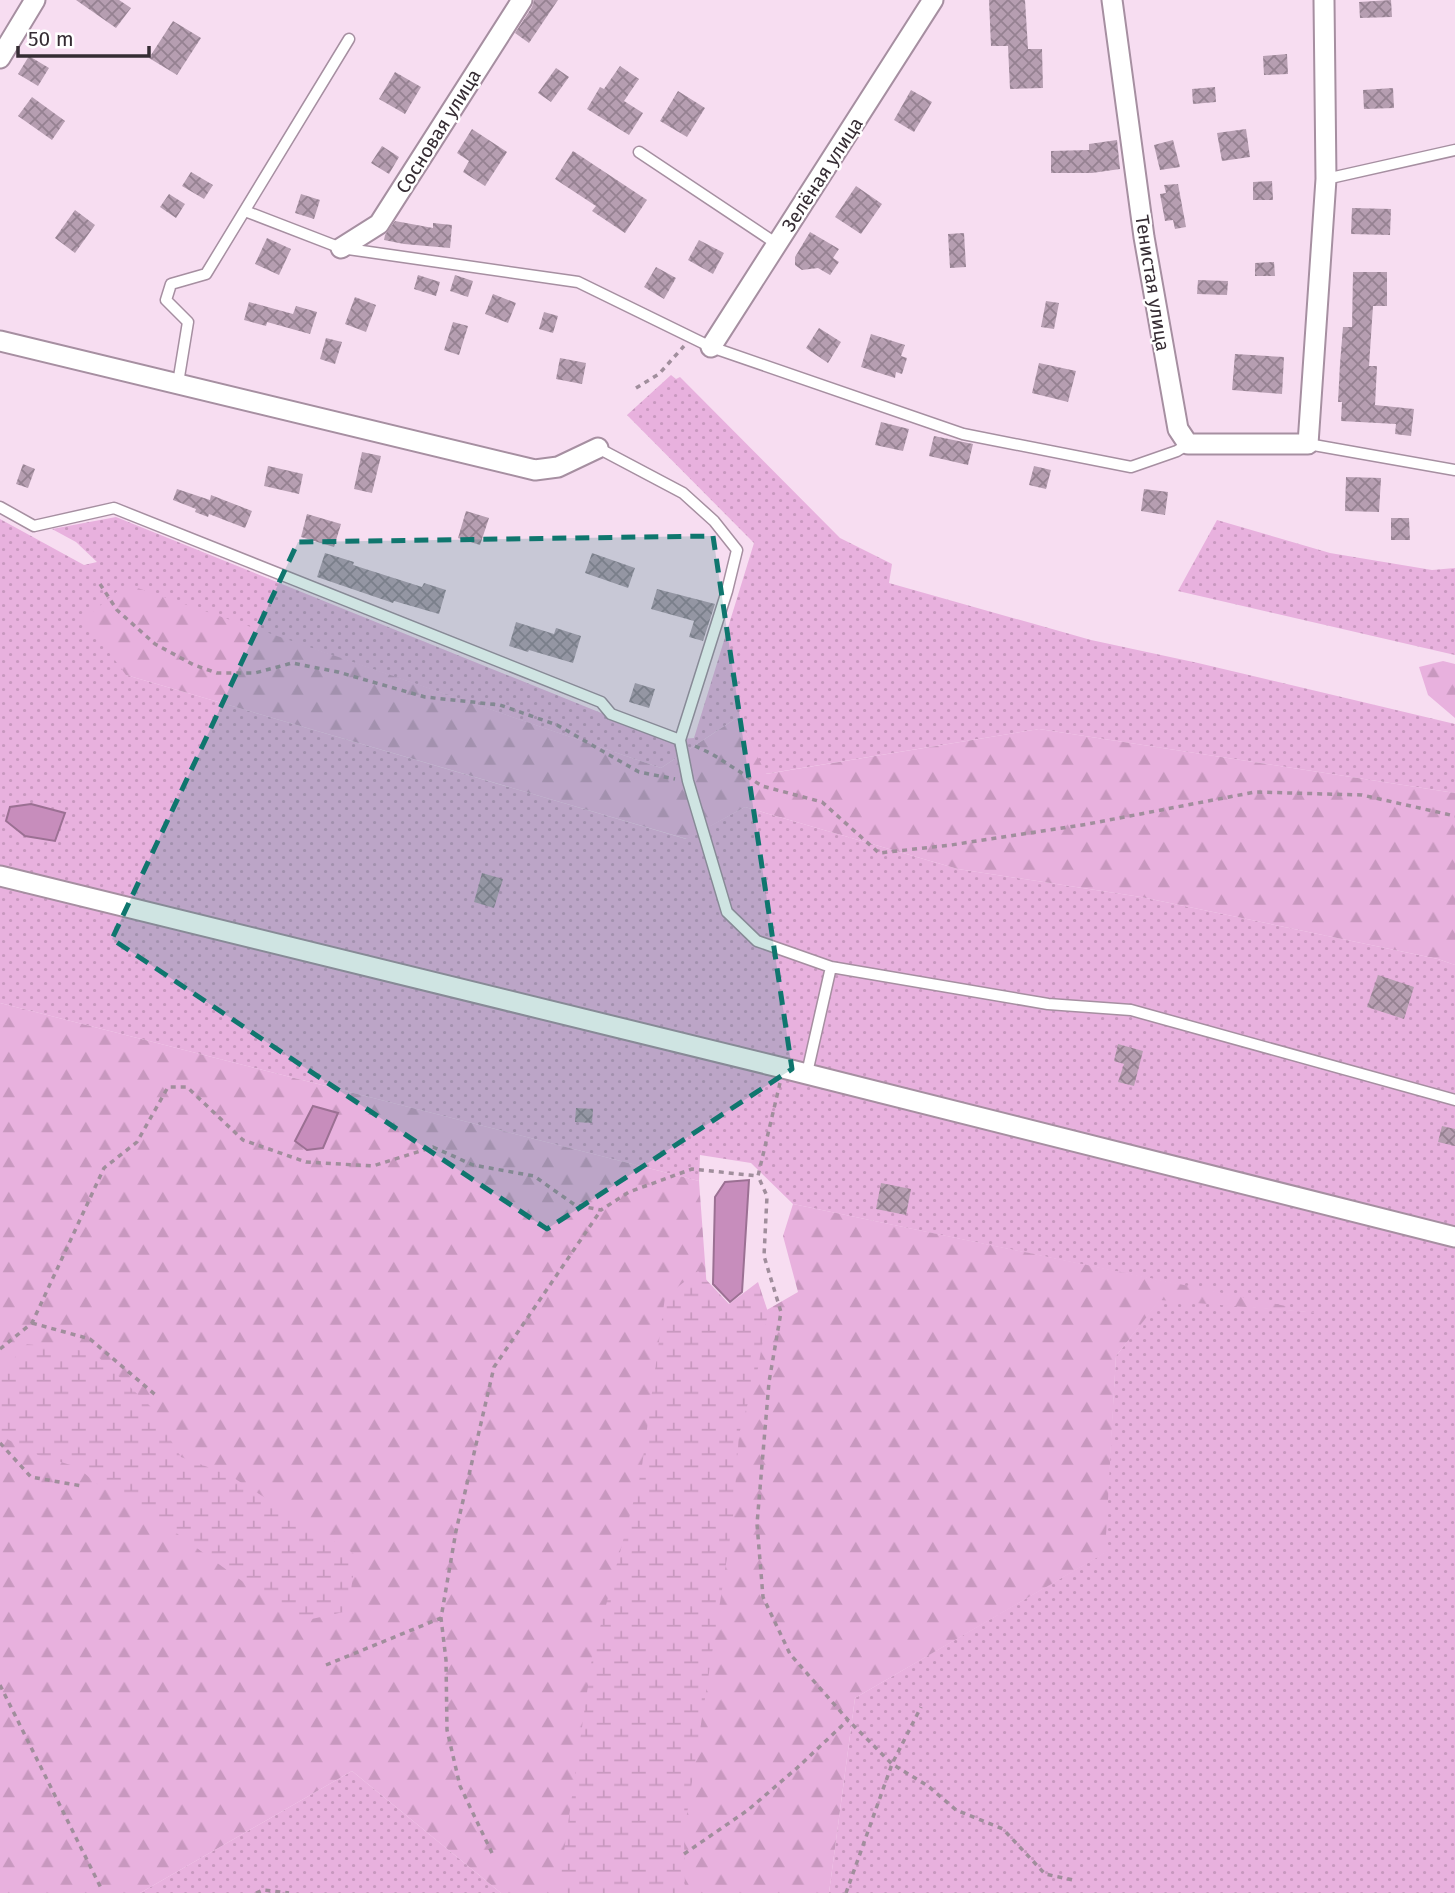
<svg xmlns="http://www.w3.org/2000/svg" width="1455" height="1893" viewBox="0 0 1455 1893" font-family="'Fira Sans',sans-serif">
<style>
.grass{fill:url(#grass-dots)}
.forest{fill:url(#forest-firs)}
.wetland{fill:url(#wetland-marsh)}
.water{fill:#c78dbc;stroke:#9b7093;stroke-width:2}
.building{fill:url(#building-cross-hatch)}
.lines{fill:none;stroke-linecap:round;stroke-linejoin:round}
.service-casing{stroke:#a68fa1;stroke-width:13}
.minor-casing{stroke:#a68fa1;stroke-width:23}
.path{stroke:#a08e9c;stroke-width:3.5;stroke-dasharray:5 5;stroke-linecap:butt}
.service{stroke:#fff;stroke-width:10}
.minor{stroke:#fff;stroke-width:19}
.marked{fill:#0f766e;fill-opacity:0.2;stroke:#0f766e;stroke-width:5;stroke-dasharray:14 9;stroke-linejoin:round}
.labels{text-anchor:middle;stroke-width:5;stroke-linejoin:round;paint-order:stroke}
.street-label{font-size:19px;fill:#352c33;stroke:#fff}
</style>
<defs>
<pattern id="grass-dots" width="8" height="8" patternUnits="userSpaceOnUse" patternTransform="scale(1.75)"><rect width="8" height="8" fill="#e8b1de"/><path d="M2 2h.1M6 6h.1" fill="none" stroke="#c898bf" stroke-width="1.8" stroke-linecap="round"/></pattern>
<pattern id="forest-firs" width="22" height="20" patternUnits="userSpaceOnUse" patternTransform="scale(1.75)"><rect width="22" height="20" fill="#e8b1de"/><path d="M5 1l3.5 6h-7zM16 11l3.5 6h-7z" fill="#c898bf"/></pattern>
<pattern id="wetland-marsh" width="20" height="14" patternUnits="userSpaceOnUse" patternTransform="scale(1.75)"><rect width="20" height="14" fill="#e8b1de"/><path d="M1 5h8M5 5V1M11 12h8M15 12V8" fill="none" stroke="#c898bf"/></pattern>
<pattern id="building-cross-hatch" width="8" height="8" patternUnits="userSpaceOnUse" patternTransform="scale(1.75)"><rect width="8" height="8" fill="#b69eb1"/><path d="M0 0l8 8M0 8l8-8" fill="none" stroke="#958191"/></pattern>
</defs>
<rect width="100%" height="100%" fill="#f7ddf1"/>
<!-- grass -->
<path class="grass" d="M671,375L676,379L680,377L840,538L892,564L889,583L1091,640L1198,663L1455,724V793L1039,729L765,774L738,717L661,768L126,585V675L686,839L745,807L958,869L1141,897L1438,959L1455,965V1893H829L855,1698L1104,1553L1116,1356L1160,1299L1310,1312L793,1204L751,1163L700,1155L699,1181L0,1003V519L84,565L97,562L76,542L52,529L116,517L668,740L694,738L754,543L627,415Z
M1217,520L1330,553L1432,570L1455,568V655L1178,591Z
M352,1771L501,1893H140Z"/>
<!-- forest -->
<path class="forest" d="M126,584L661,768L738,717L766,774L1039,729L1455,793V965L1438,959L1141,897L958,869L745,807L687,839L126,675L84,619Z
M1443,661L1455,664V718L1428,695L1419,667Z
M0,1003L699,1181L708,1303L753,1318L798,1292L783,1236L793,1204L1319,1313L1160,1300L1116,1356L1105,1553L855,1698L829,1893H501L352,1771L140,1893H0Z"/>
<!-- wetland -->
<path class="wetland" d="M698,1271L729,1304L758,1282L768,1312L758,1368L739,1434L733,1519L684,1833L685,1893H558L592,1658L641,1473L665,1297Z
M27,1344L93,1352L150,1406L181,1457L229,1475L356,1555L348,1611L298,1622L142,1508L102,1488L77,1467L38,1455L1,1436L0,1374Z"/>
<!-- water -->
<path class="water" d="M31,804L65,813L55,841L25,836L6,821L10,807Z
M313,1106L338,1113L323,1148L307,1150L295,1141Z
M749,1180L742,1292L730,1302L713,1284L715,1197L725,1182Z"/>
<!-- building -->
<path class="building" d="M76,0H119L131,8L116,28Z
M534,0H558L529,43L515,33L532,7Z
M989,0H1025L1028,49H1042L1043,88L1010,89L1008,46H991Z
M1391,0L1392,17L1360,18L1359,2Z
M173,21L201,38L177,75L149,58Z
M1287,54L1288,74L1264,75L1263,56Z
M29,56L49,68L38,86L18,74Z
M620,66L639,79L624,101L643,113L629,135L587,109L600,87L604,89Z
M556,68L569,77L551,102L538,93Z
M395,72L421,87L405,114L379,99Z
M1215,87L1216,102L1193,104L1192,89Z
M1393,88L1394,108L1364,109L1363,90Z
M911,90L932,102L914,132L894,120Z
M678,91L705,108L687,137L660,121Z
M32,97L65,121L52,140L18,116Z
M472,129L507,152L485,186L463,172L469,161L457,153Z
M1246,129L1250,157L1222,161L1217,133Z
M1117,140L1120,169L1092,173H1051V151L1089,150V144Z
M1173,140L1180,167L1160,170L1154,145Z
M382,146L399,157L389,174L371,163Z
M573,151L647,200L625,233L592,211L596,206L555,179Z
M191,172L213,185L204,199L182,186Z
M1272,181L1273,200H1253V182Z
M1178,184L1186,227L1175,229L1173,220L1165,221L1160,194L1166,193L1164,185Z
M856,186L882,204L861,234L835,217Z
M169,194L185,204L176,218L160,207Z
M301,194L320,200L314,219L295,213Z
M1352,208L1391,209L1390,235L1351,234Z
M75,210L95,225L75,253L55,238Z
M395,221L433,228V223L452,225L450,248L404,244L384,240L385,235Z
M810,232L839,249L833,258L839,262L830,275L818,268L802,270L795,265V257Z
M964,233L966,267L950,268L948,234Z
M267,238L291,249L279,275L255,264Z
M699,240L724,253L713,274L688,260Z
M1274,262L1275,276H1255V263Z
M656,267L676,278L664,299L644,287Z
M1353,272H1387V306H1373L1369,366H1377L1375,405L1414,409L1411,436L1395,434L1396,424L1341,421L1342,402H1338L1340,364L1343,327H1352Z
M418,275L440,282L436,296L414,289Z
M455,275L473,281L468,297L450,291Z
M1198,280L1228,281L1227,295L1197,294Z
M493,294L516,303L508,323L485,314Z
M355,297L376,305L366,332L345,324Z
M1046,301L1059,303L1054,329L1041,327Z
M249,302L293,314L296,306L317,312L310,334L267,322L266,326L244,320Z
M544,312L558,316L553,333L539,329Z
M453,322L468,326L459,355L444,350Z
M819,328L841,342L828,363L806,348Z
M871,334L905,345L901,356L907,358L902,374L896,372L895,378L861,367Z
M326,338L342,342L335,364L320,359Z
M1235,354L1284,357L1282,394L1232,390Z
M560,358L586,363L582,384L556,379Z
M1039,363L1076,371L1068,402L1032,393Z
M881,422L909,429L903,451L875,445Z
M934,436L973,444L968,465L929,456Z
M362,452L381,456L372,493L354,489Z
M23,464L35,469L28,488L16,484Z
M268,466L303,474L299,494L264,486Z
M1034,466L1051,470L1046,489L1029,485Z
M1346,477L1381,478L1379,512L1345,511Z
M177,489L210,500L211,495L252,511L245,528L209,514L208,517L195,512L196,509L173,500Z
M1144,489L1168,492L1165,515L1141,511Z
M466,511L489,518L480,545L458,538Z
M307,514L341,524L334,547L301,537Z
M1391,518H1409L1410,540H1391Z
M325,553L354,562L353,565L422,587L424,583L446,590L439,614L394,601L393,603L317,577Z
M592,553L635,568L628,588L585,573Z
M657,589L715,604L703,641L689,637L694,621L651,609Z
M516,622L554,634L556,628L581,636L573,663L529,650L528,652L509,646Z
M635,683L655,689L649,708L629,702Z
M482,873L503,879L494,908L474,902Z
M1378,975L1414,987L1404,1019L1367,1007Z
M1118,1044L1143,1051L1134,1086L1118,1082L1124,1064L1114,1061Z
M576,1108L593,1109L592,1123L575,1122Z
M1442,1126L1455,1129V1146L1438,1142Z
M881,1183L911,1189L906,1215L876,1209Z"/>
<g class="lines">
<defs>
<path id="service" d="M639,152L777,244
M1326,179L1455,150
M245,211L341,248L578,282L711,347L963,434L1131,467L1177,451L1188,444
M178,383L188,322L166,300L171,284L206,274L349,39
M1308,444L1455,470
M598,448L683,493L714,521L737,550L727,591L680,740L688,781L727,912L757,941L831,967L807,1073
M0,507L34,526L114,508L601,702L611,714L680,740
M831,967L1048,1004L1131,1010L1455,1100"/>
<path id="minor" d="M1112,0L1144,237L1178,429L1188,444H1308L1326,179L1324,0
M0,58L35,0
M341,248L379,224L522,0
M0,341L535,470L558,467L598,448
M711,347L933,0
M0,876L783,1068L1455,1237"/>
</defs>
<!-- service casing -->
<use href="#service" class="service-casing"/>
<!-- minor casing -->
<use href="#minor" class="minor-casing"/>
<!-- path -->
<path class="path" d="M636,388L659,374L684,346
M100,584L117,610L155,644L194,665L217,673H255L292,663L338,672L425,697L500,705L557,725L639,772L675,779
M695,746L712,754L762,786L822,802L879,853L951,845L1088,824L1255,792L1362,795L1455,816
M780,1083L758,1176L767,1196L764,1256L781,1312L769,1382L757,1524L763,1597L790,1654L848,1720L892,1764L928,1786L956,1810L1003,1829L1045,1874L1073,1880
M32,1323L90,1339L158,1397
M0,1349L32,1323L104,1168L137,1142L168,1087H187L243,1140L306,1162L373,1166L433,1147L473,1165L534,1176L575,1205L601,1210L629,1192L692,1169L758,1176
M0,1443L31,1477L82,1486
M326,1665L441,1618
M0,1685L101,1888
M492,1853L460,1786L447,1730L446,1660L441,1618L456,1531L494,1367L601,1210
M684,1854L748,1810L797,1768L848,1720
M256,1893L263,1890L289,1893
M846,1893L892,1764L921,1707"/>
<!-- service -->
<use href="#service" class="service"/>
<!-- minor -->
<use href="#minor" class="minor"/>
</g>
<!-- marked area -->
<path class="marked" d="M713,536L792,1069L547,1229L112,939L298,542Z"/>
<g class="labels">
<!-- street labels -->
<g class="street-label">
<text transform="translate(438 131) rotate(-58)" y="7">Сосновая улица</text>
<text transform="translate(822 174) rotate(-57)" y="7">Зелёная улица</text>
<text transform="translate(1153 283) rotate(81)" y="7">Тенистая улица</text>
</g>
</g>
<!-- scale -->
<path d="M18 46v10h131v-10" fill="none" stroke="#352c33" stroke-width="3.5"/>
<text x="28" y="46" font-size="21" fill="#352c33" stroke="#ffffff" stroke-width="5" paint-order="stroke">50 m</text>
</svg>
